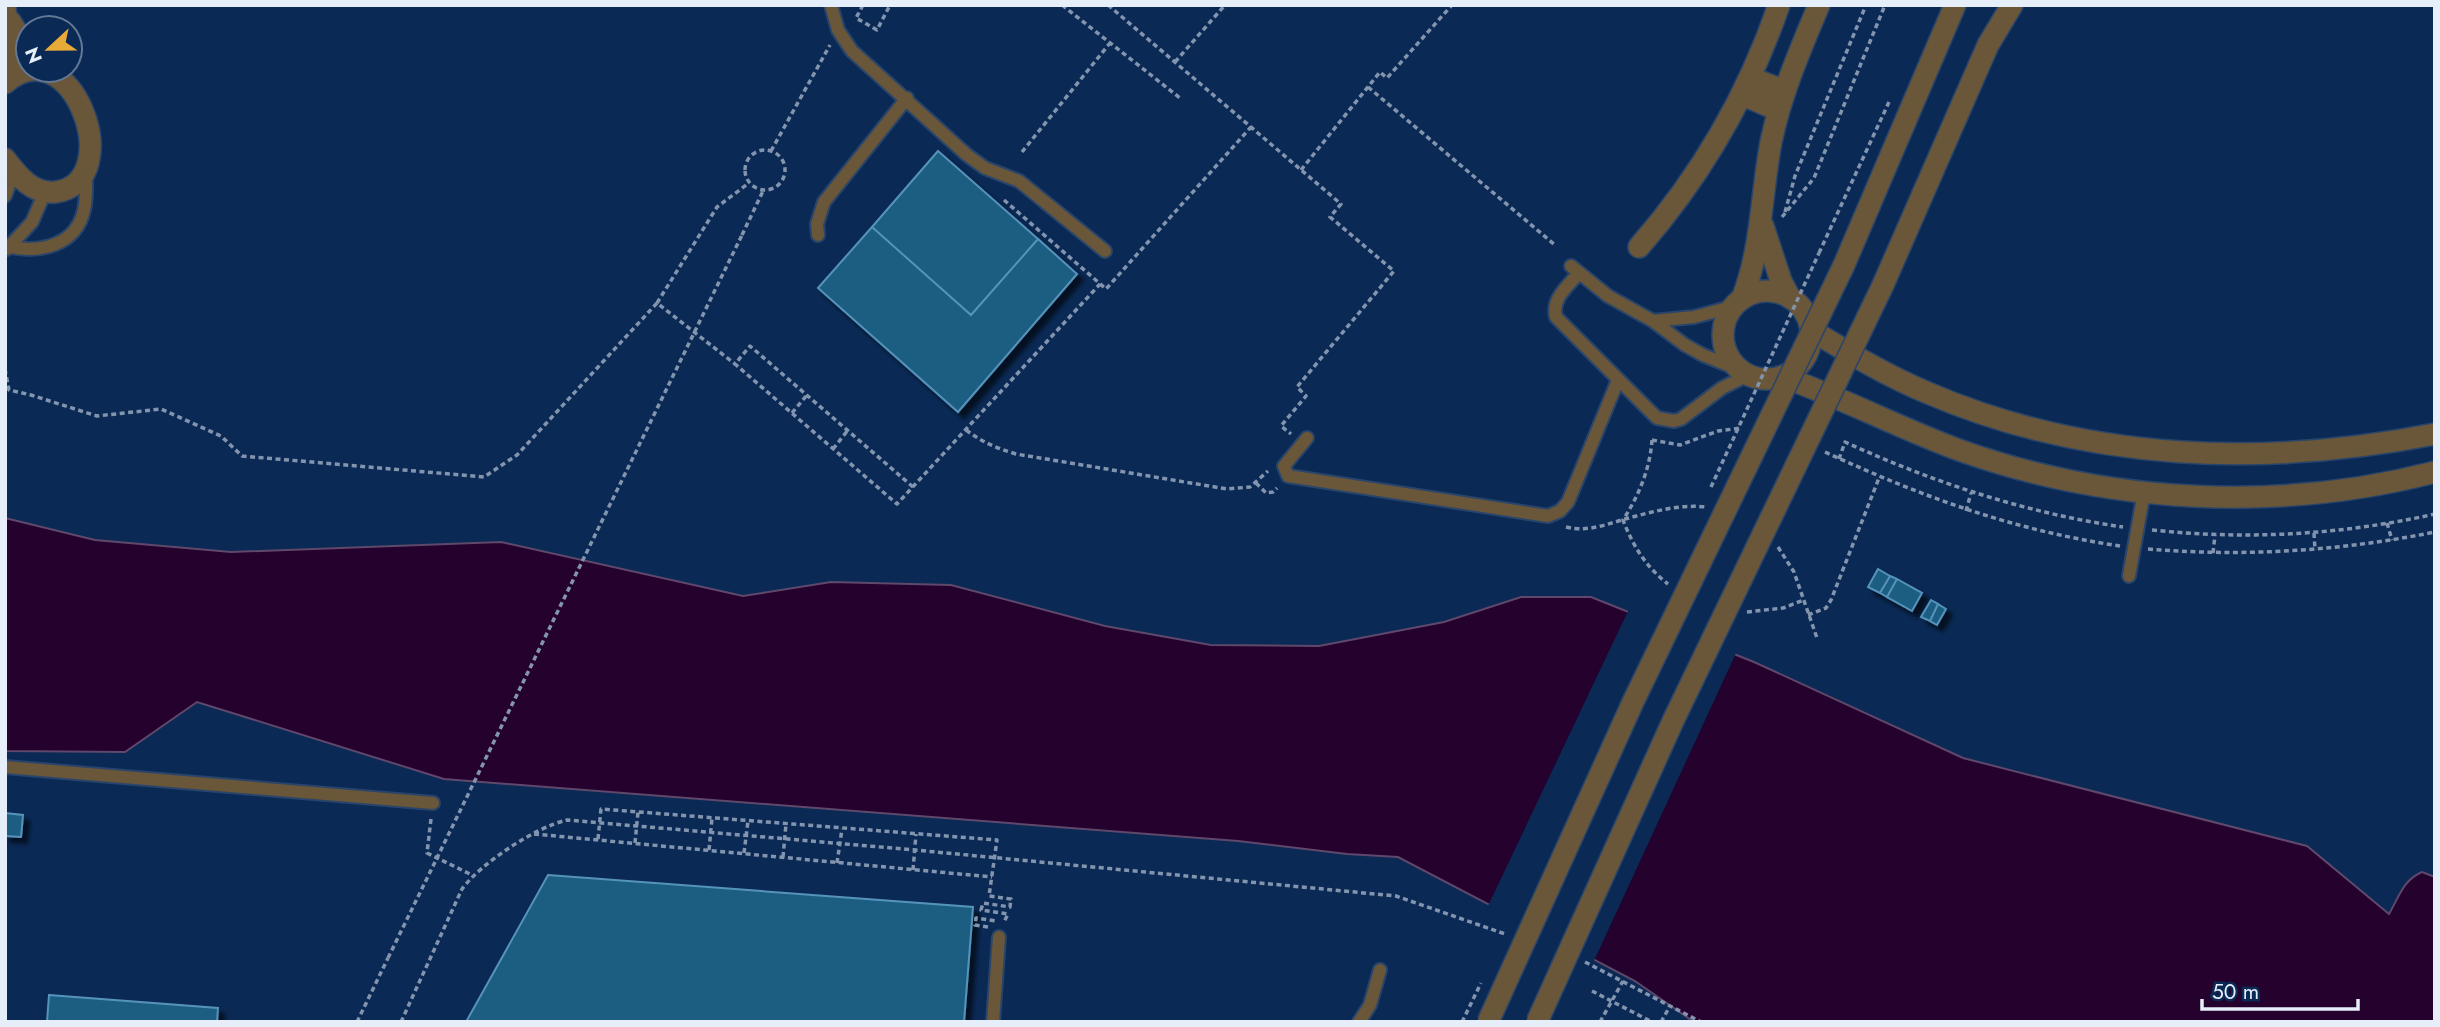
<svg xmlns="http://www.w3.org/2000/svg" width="2440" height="1027" viewBox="0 0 2440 1027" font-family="Jost,sans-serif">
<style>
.water{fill:#25012e;stroke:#5f486b;stroke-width:2}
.pier{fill:#0a2954}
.building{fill:#1d5d82;stroke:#5693bb;stroke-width:2;filter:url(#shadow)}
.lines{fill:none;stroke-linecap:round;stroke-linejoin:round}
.service-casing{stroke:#29456b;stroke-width:16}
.minor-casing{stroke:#29456b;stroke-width:24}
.tertiary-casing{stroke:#29456b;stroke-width:24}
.path{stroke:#8395ae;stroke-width:3.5;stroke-dasharray:5 3.5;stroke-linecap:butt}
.service{stroke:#6a5638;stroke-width:12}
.minor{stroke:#6a5638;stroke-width:21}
.tertiary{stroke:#6a5638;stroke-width:21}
.tertiary-bridge-casing{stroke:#29456b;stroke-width:24;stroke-linecap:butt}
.path-bridge{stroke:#8395ae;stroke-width:3.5;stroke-dasharray:5 3.5;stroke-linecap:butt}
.tertiary-bridge{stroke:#6a5638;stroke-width:21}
</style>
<defs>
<filter id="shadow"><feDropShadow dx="6" dy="6" stdDeviation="2" flood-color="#0009"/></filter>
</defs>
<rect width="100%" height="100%" fill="#0a2954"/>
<!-- water -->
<path class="water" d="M5,518L95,540L231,552L501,542L743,596L831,582L951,585L1105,626L1211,645L1319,646L1444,622L1521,597H1591L1754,662L1963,758L2307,846L2389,914C2399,897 2403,880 2422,872L2435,877V1022H1694L1635,981L1398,857L1347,854L1238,841L444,779L197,702L125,752L5,751Z"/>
<!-- pier -->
<path class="pier" d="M1629,609L1737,651L1593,963L1487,908Z"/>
<!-- building -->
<path class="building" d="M938,151L1038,239L971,315L872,227Z
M872,227L971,315L1038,239L1077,274L958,412L818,288Z
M1878,569L1890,576L1880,593L1868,587Z
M1890,576L1897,579L1887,597L1880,593Z
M1897,579L1922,593L1912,611L1887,597Z
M1931,600L1938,604L1930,621L1921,617Z
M1938,604L1946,609L1937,625L1930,621Z
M5,813L23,815L21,837L5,836Z
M548,875L973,907L964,1022H466Z
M49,995L218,1008L217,1022H47Z"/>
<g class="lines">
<defs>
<path id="service" d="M831,5L838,30L852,51L967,155L985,168L1019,181L1105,251
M5,196L11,180L12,169
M818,235L817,224L824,202L907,98
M10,247C42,253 76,245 84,210C87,198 86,184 86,171
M7,249L32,222L45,192
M1571,266L1608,296L1653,321L1685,345L1703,355L1740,370
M1579,273C1568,286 1551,299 1556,317L1657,418L1674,421L1681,419L1722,388L1748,375
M1653,321L1694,317L1735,306
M1307,438L1284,466L1288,476L1548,516L1560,511L1568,502L1618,380
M2129,576L2144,492
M5,767L433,803
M993,1022L999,937
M1359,1022L1370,1005L1380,970"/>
<path id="minor" d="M5,8L10,47L7,81
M10,21L28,50
M1751,78L1785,91
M5,83C72,24 129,182 56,192C33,195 18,176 5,159
M1743,95L1778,110
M1639,247C1702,175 1748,95 1779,5"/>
<path id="tertiary" d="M1763,226L1781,281L1790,298
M1844,265L1955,5
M1883,285L1988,45L2012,5
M1723 335a44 44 0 1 1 88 0a44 44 0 1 1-88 0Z
M1742,299C1762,248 1761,195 1771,142C1781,94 1800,50 1819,5
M1811,330C1849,353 1887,376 1928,393C2089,462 2265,467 2435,434
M1783,377C1843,398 1899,428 1959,450C2110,504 2280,512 2435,472"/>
</defs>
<!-- service casing -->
<use href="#service" class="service-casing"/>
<!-- minor casing -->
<use href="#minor" class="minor-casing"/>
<!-- tertiary casing -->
<use href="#tertiary" class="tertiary-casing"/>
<!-- path -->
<path class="path" d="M863,5L856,18L877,30L890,5
M1062,5L1180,98
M1108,5L1341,204L1330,217L1394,271L1297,387L1306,396L1281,426L1291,434
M1175,62L1225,5
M1368,87L1555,245
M745 170a20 20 0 1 1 40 0a20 20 0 1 1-40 0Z
M771,151L830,45
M1022,152L1110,43
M1301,170L1380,72L1387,78L1452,5
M1004,200L1106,289L1251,127
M1785,212L1795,176L1866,5
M1782,217L1814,178L1885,5
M742,235L763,191
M1819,253L1889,102
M657,303L717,207L749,183
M5,369L9,390L31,395L97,416L161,409L221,436L242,456L484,477L517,455L657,303L735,364
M792,413L807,395
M966,430C982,442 996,448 1016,454L1227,489L1250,487L1268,471
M1652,440L1680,445L1718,431L1741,428
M1652,440C1650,469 1639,495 1623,520C1633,546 1646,567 1668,584
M833,449L848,430
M1825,452C1923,497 2012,530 2120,546
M1839,459L1845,442C1935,483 2026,513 2123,527
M1256,483L1266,493L1273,492L1277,488
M913,487L750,346L735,364L897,504L1100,284
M1966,511L1971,493
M2387,523L2392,540
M1566,527C1587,532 1605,525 1625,519C1652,512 1678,504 1706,507
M2152,530C2247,540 2341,535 2435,514
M2314,533L2315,550
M1778,547L1794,572L1817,638
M2148,549C2245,557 2340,551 2435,532
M2213,553L2215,535
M1747,612L1783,608L1804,600
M1808,615L1826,608L1831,600L1879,478
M431,819L427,853L472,875
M534,834L992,877
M598,839L601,809L997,840L989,896L1011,899L1010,907L983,903L981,910L1008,914L1004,922
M635,843L638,812
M709,850L712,818
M744,853L748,821
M783,857L786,824
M837,863L842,829
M913,870L916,834
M988,927L975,925L976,918L997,921
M1585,962L1701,1022
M1592,991L1652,1022
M357,1022L388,958
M401,1022L462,889C481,863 536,827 567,820L915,850L1396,896L1505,934
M1600,1022L1623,981
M1661,1022L1670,1006"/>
<!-- service -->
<use href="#service" class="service"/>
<!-- minor -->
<use href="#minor" class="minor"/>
<!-- tertiary -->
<use href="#tertiary" class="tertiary"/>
<defs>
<path id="tertiary-bridge" d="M1488,1022L1633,702L1844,265
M1537,1022L1673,721L1883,285"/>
</defs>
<!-- tertiary-bridge casing -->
<use href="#tertiary-bridge" class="tertiary-bridge-casing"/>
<!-- path-bridge -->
<path class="path-bridge" d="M1711,487L1819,253
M388,958L742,235
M1462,1022L1481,983"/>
<!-- tertiary-bridge -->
<use href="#tertiary-bridge" class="tertiary-bridge"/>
</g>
<!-- border -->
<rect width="2440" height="1027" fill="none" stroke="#e6eef9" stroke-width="14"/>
<!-- north arrow -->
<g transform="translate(49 49) rotate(248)"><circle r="33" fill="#0a2954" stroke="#627896" stroke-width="2"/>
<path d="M0-5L12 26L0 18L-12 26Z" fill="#e9ab38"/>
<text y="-10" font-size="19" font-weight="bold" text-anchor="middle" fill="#e6eef9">N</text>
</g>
<!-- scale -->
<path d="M2202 999v10h156v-10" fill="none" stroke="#e6eef9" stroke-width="3.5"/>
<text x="2212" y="999" font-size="21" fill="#e6eef9" stroke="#0a2954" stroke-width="5" paint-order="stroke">50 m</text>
</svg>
